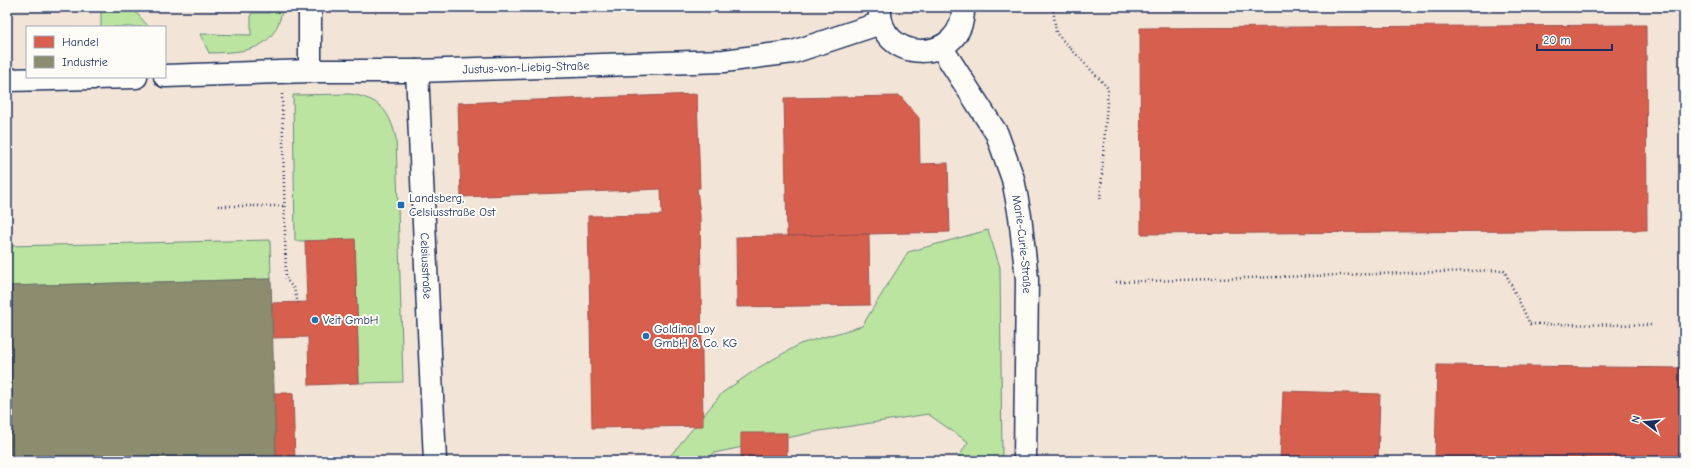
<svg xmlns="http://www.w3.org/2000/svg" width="1691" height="468" viewBox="0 0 1691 468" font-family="'Comic Neue',sans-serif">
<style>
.built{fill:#f2e4d6;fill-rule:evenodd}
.green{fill:#bbe4a0;stroke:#6b8a7f}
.shops{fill:#d6604d;stroke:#9e5152}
.industry{fill:#8c8c6e;stroke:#6a7069}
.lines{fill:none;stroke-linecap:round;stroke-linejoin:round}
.minor-casing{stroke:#1b2f5e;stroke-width:25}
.path{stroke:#1b2f5e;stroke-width:2.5;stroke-dasharray:1 3;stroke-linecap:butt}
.minor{stroke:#fdfcf7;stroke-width:22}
.poi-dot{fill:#1f6fb2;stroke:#fdfcf7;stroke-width:1.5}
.labels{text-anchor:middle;stroke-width:4;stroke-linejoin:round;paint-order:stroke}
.street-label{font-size:12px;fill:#1b2f5e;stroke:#fdfcf7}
.poi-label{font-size:12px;fill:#1b2f5e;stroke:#fdfcf7;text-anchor:start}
</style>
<rect width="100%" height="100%" fill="#fdfcf7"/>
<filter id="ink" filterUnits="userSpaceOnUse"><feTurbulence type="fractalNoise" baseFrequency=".025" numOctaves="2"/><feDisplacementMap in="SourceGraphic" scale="8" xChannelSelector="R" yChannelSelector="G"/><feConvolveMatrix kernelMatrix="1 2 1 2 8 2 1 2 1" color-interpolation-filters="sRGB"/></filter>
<g filter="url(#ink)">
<!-- built -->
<path class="built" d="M7,7H1684V249H1682L1684,256V461H7ZM27,27H165V77H27Z"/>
<!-- green -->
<path class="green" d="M101,7H131L149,27H101Z
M270,7H283C275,51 248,52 209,53L200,34L251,35V13H269Z
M350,94C379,99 389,109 396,138L403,382L359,383L355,240L295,241L293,95Z
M988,230L1000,267L1002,461H956L968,442L928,414L820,431L714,453L707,461H666L722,393L758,368L800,344L862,326L908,252Z
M270,240L271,279L7,286V246Z"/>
<!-- shops -->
<path class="shops" d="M1646,25L1647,230L1141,234L1140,28Z
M697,94L700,188H697L700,215L703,426L592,428L588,216L662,215L661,189L461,197L458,103Z
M900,96L919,118L920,164L948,163L950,232L787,236L784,98Z
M869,234L870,305L737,307L736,237Z
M355,239L359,383L309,385L308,337L272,338L271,303L307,302L305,241Z
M1437,365L1684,368V461H1435Z
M1283,391L1380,394L1378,461H1280Z
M274,393H293L295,461H276Z
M741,433H787V461H741Z"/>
<!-- industry -->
<path class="industry" d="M271,279L276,461H7V286Z"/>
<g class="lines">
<defs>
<g id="minor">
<path d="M310,7V71"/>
<path d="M880,7C876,64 965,67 963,7"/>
<path id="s1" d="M941,47L997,134L1013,179L1020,216L1027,279L1025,461"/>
<path id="s2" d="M417,71L435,461"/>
<path id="s3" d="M165,76L310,71H417L724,61L793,52L881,23"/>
<path d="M7,80L136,77"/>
</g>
</defs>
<!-- minor casing -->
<use href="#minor" class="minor-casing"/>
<!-- path -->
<path class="path" d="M1053,7L1056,33L1108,88L1100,201
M282,94L286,279L294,289L298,303
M218,206H284
M1116,282L1504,270L1530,324L1653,325"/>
<!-- minor -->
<use href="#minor" class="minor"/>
</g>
</g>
<!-- markers -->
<g class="poi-dot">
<rect x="397" y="201" width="8" height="8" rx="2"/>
<circle cx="315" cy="320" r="4"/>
<circle cx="646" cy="336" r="4"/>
</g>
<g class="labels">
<!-- street labels -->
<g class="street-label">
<text dy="4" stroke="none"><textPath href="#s3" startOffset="361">Justus-von-Liebig-Straße</textPath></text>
<text dy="4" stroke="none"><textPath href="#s1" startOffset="217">Marie-Curie-Straße</textPath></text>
<text dy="4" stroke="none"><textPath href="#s2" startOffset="195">Celsiusstraße</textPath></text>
</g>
<!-- poi labels -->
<g class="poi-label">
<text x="409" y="202">Landsberg,<tspan x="409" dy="14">Celsiusstraße Ost</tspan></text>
<text x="323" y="324">Veit GmbH</text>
<text x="654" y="333">Goldina Loy<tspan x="654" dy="14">GmbH &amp; Co. KG</tspan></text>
</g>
</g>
<!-- margin -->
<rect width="1691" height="468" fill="none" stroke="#fdfcf7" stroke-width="24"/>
<rect x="12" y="12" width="1667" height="444" fill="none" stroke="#1b2f5e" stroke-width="1.5" filter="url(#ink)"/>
<!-- legend -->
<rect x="26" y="26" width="140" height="52" fill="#fdfcf7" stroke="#a3aaba"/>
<rect x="34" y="36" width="20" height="12" fill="#d6604d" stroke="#a3aaba"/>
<text x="62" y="46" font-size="12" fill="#1b2f5e">Handel</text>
<rect x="34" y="56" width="20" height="12" fill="#8c8c6e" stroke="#a3aaba"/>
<text x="62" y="66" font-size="12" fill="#1b2f5e">Industrie</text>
<!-- north arrow -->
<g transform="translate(1645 422) rotate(286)" stroke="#fdfcf7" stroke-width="3" paint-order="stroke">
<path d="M0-3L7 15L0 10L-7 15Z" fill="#1b2f5e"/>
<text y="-6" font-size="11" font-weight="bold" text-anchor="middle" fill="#1b2f5e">N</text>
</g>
<!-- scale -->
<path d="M1537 44v6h75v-6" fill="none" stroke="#1b2f5e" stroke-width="2"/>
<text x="1543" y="44" font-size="12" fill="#1b2f5e" stroke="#fdfcf7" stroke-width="3" paint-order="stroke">20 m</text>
</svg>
